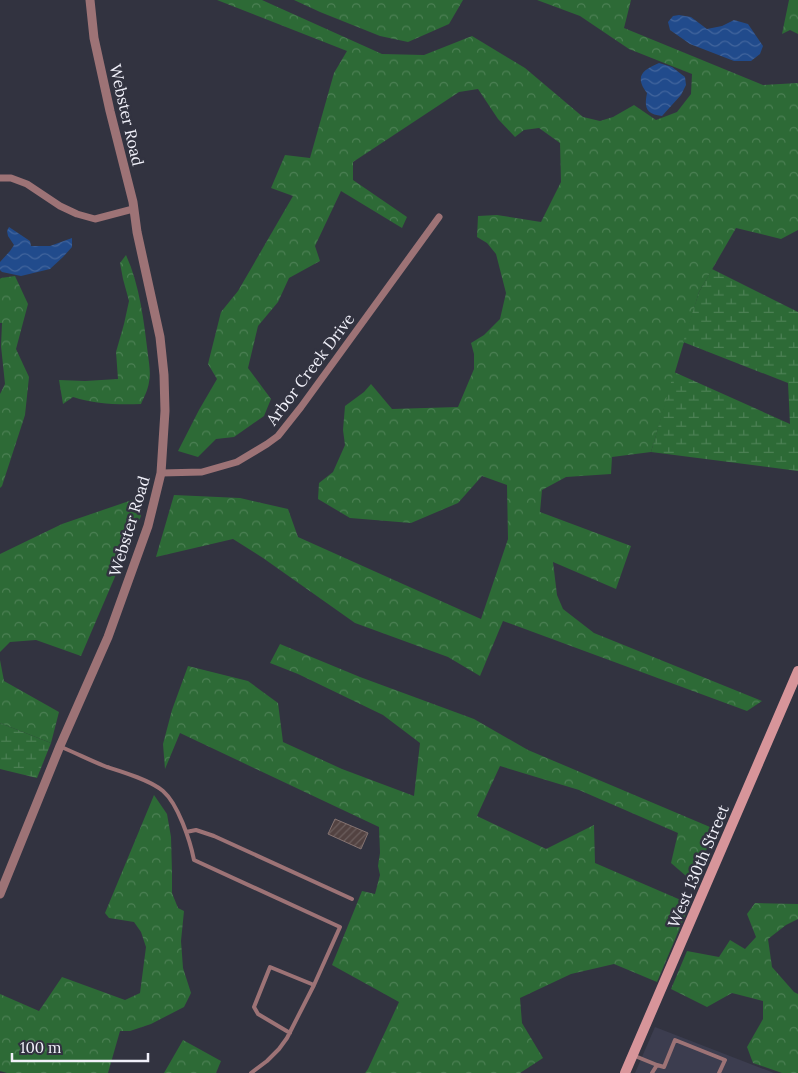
<svg xmlns="http://www.w3.org/2000/svg" width="798" height="1073" viewBox="0 0 798 1073" font-family="Lora,serif">
<style>
.built{fill:#3c3d4f}
.forest{fill:url(#forest-crowns)}
.wetland{fill:url(#wetland-marsh)}
.water{fill:url(#water-waves)}
.building{fill:url(#building-hatch);stroke:#857371}
.lines{fill:none;stroke-linecap:round;stroke-linejoin:round}
.service{stroke:#9d7376;stroke-width:4}
.minor{stroke:#9d7376;stroke-width:7}
.tertiary{stroke:#9d7376;stroke-width:9}
.secondary{stroke:#d7959a;stroke-width:10}
.labels{text-anchor:middle;stroke-width:5;stroke-linejoin:round;paint-order:stroke}
.street-label{font-size:16px;fill:#f1f1fa;stroke:#323340}
</style>
<defs>
<pattern id="forest-crowns" width="20" height="18" patternUnits="userSpaceOnUse" patternTransform="scale(1.25)"><rect width="20" height="18" fill="#2d6a36"/><path d="M2 6a3 3 0 1 1 6 0M12 15a3 3 0 1 1 6 0" fill="none" stroke="#4c8054"/></pattern>
<pattern id="wetland-marsh" width="20" height="14" patternUnits="userSpaceOnUse" patternTransform="scale(1.25)"><rect width="20" height="14" fill="#2d6a36"/><path d="M1 5h8M5 5V1M11 12h8M15 12V8" fill="none" stroke="#4c8054"/></pattern>
<pattern id="water-waves" width="16" height="10" patternUnits="userSpaceOnUse" patternTransform="scale(1.25)"><rect width="16" height="10" fill="#214b8c"/><path d="M0 5q4-4 8 0t8 0" fill="none" stroke="#42659d"/></pattern>
<pattern id="building-hatch" width="6" height="6" patternUnits="userSpaceOnUse" patternTransform="scale(1.25)"><rect width="6" height="6" fill="#524241"/><path d="M-1 1l2-2M0 6l6-6M5 7l2-2" fill="none" stroke="#6b5e5d"/></pattern>
</defs>
<rect width="100%" height="100%" fill="#323340"/>
<!-- built -->
<path class="built" d="M655,1027L774,1073H635Z"/>
<!-- forest -->
<path class="forest" d="M217,0H262L382,54L424,55L472,36L525,68L583,117L600,121L613,117L634,105L656,120L677,112L691,94L692,74L629,49L580,16L537,0H631L624,28L763,85L798,83V230L781,239L736,228L699,292L651,452L612,457L611,474L566,477L542,490L540,512L631,546L616,589L553,562L557,595L563,609L594,633L762,701L747,711L503,621L480,676L448,657L355,623L263,558L233,539L156,557L174,495L240,498L288,509L298,537L481,619L508,539L507,485L482,476L458,503L411,523L350,518L318,499L319,483L333,472L345,445L343,430L345,406L364,392L371,384L392,409L458,407L474,369V354L471,343L484,335L500,319L506,293L496,254L487,243L477,237L478,216L497,215L541,222L561,182L560,143L539,128L524,130L515,137L498,119L478,89L459,92L353,162V180L407,217L402,228L341,191L315,246L320,261L289,278L278,302L258,326L248,368L271,399L264,416L234,437L216,439L198,457L178,451L199,410L217,379L208,364L221,312L238,291L293,196L271,188L285,155L310,158L334,73L347,51Z
M294,0H463L449,24L408,42L380,36L320,12Z
M789,0H798V34L790,30L782,34Z
M126,255C140,286 144,322 148,355C149,363 151,374 149,382C148,390 144,397 141,404C117,405 95,404 73,397L63,404L59,380L85,381L118,379L116,352L124,324L129,301L123,279L120,263Z
M15,276L28,304L16,349L29,377L25,415L2,486L0,488V394L5,384L1,346L2,323H0V279L1,278Z
M135,499L141,516L81,656L36,640L10,642L0,652V554L62,524Z
M280,644L360,677L474,719L528,750L710,827L711,839L693,882L671,863L678,833L579,790L500,766L477,816L546,849L594,825L595,863L690,904L657,982L614,964L571,974L520,998L522,1023L543,1058L520,1073H365L368,1069L399,1002L332,965L362,891L375,894L380,875L378,866L380,853L379,827L180,733L165,769L163,744L172,710L188,666L248,681L278,703L283,742L342,769L414,796L420,743L383,715L298,674L270,663Z
M0,660L4,681L59,712L51,743L0,723Z
M154,795L167,814L171,837L172,872V893L178,908L184,911L181,941L183,968L191,993L184,1007L151,1024L130,1031H120L108,1073H7L0,1071V994L39,1011L62,977L125,1000L140,993L146,947L141,932L134,922L109,918L105,913Z
M755,903L798,904V919L786,925L768,939L772,967L794,992L798,994V1073H782L753,1063L747,1047L763,1019V1001L732,993L707,1007L671,989L687,951L719,957L730,940L745,949L756,937L747,914Z
M183,1040L221,1061L216,1073H164Z"/>
<!-- wetland -->
<path class="wetland" d="M712,269L798,312V471L651,452L674,372L790,424L788,383L683,342L699,292Z
M0,723L51,743L37,778L0,769Z"/>
<!-- water -->
<path class="water" d="M679,15L691,17L707,29L722,26L734,20L748,24L763,46L760,54L751,61H734L690,44L670,30L668,22L673,16Z
M659,63L672,67L685,77L686,85L681,95L662,116C646,114 644,108 647,93C634,76 643,70 659,63Z
M9,227L30,241L31,246H50L72,238V247L63,257L50,269L21,276L2,272L0,270V262L10,251L14,245L8,236L7,231Z"/>
<!-- building -->
<path class="building" d="M335,819L368,833L361,849L328,834Z"/>
<g class="lines">
<!-- service -->
<path class="service" d="M61,747C76,753 91,761 107,767C123,772 150,780 163,791C178,804 190,840 194,860L340,927L314,985L287,1038L279,1049L267,1061L251,1073
M186,832L196,830L214,836L352,899
M290,1033L258,1014L254,1007L270,967L314,985
M635,1056L657,1065L664,1067L675,1040L725,1060L719,1073
M652,1073L657,1065"/>
<!-- minor -->
<path class="minor" d="M0,178H11L27,184L60,206L77,214L95,219L133,209
M161,473L202,472L237,462L267,444L278,436L301,407L439,217"/>
<!-- tertiary -->
<path class="tertiary" d="M0,894L60,746L108,637L148,526L161,473L165,411L164,375L160,337L137,232L133,202L110,111L94,38L90,0"/>
<!-- secondary -->
<path class="secondary" d="M625,1073L798,671"/>
</g>
<g class="labels">
<!-- street labels -->
<g class="street-label">
<text transform="translate(127 115) rotate(77)" y="6">Webster Road</text>
<text transform="translate(310 369) rotate(-53)" y="6">Arbor Creek Drive</text>
<text transform="translate(129 526) rotate(-73)" y="6">Webster Road</text>
<text transform="translate(698 866) rotate(-67)" y="6">West 130th Street</text>
</g>
</g>
<!-- scale -->
<path d="M12 1053v8h136v-8" fill="none" stroke="#f1f1fa" stroke-width="2.5"/>
<text x="20" y="1053" font-size="15" fill="#f1f1fa" stroke="#323340" stroke-width="4" paint-order="stroke">100 m</text>
</svg>
